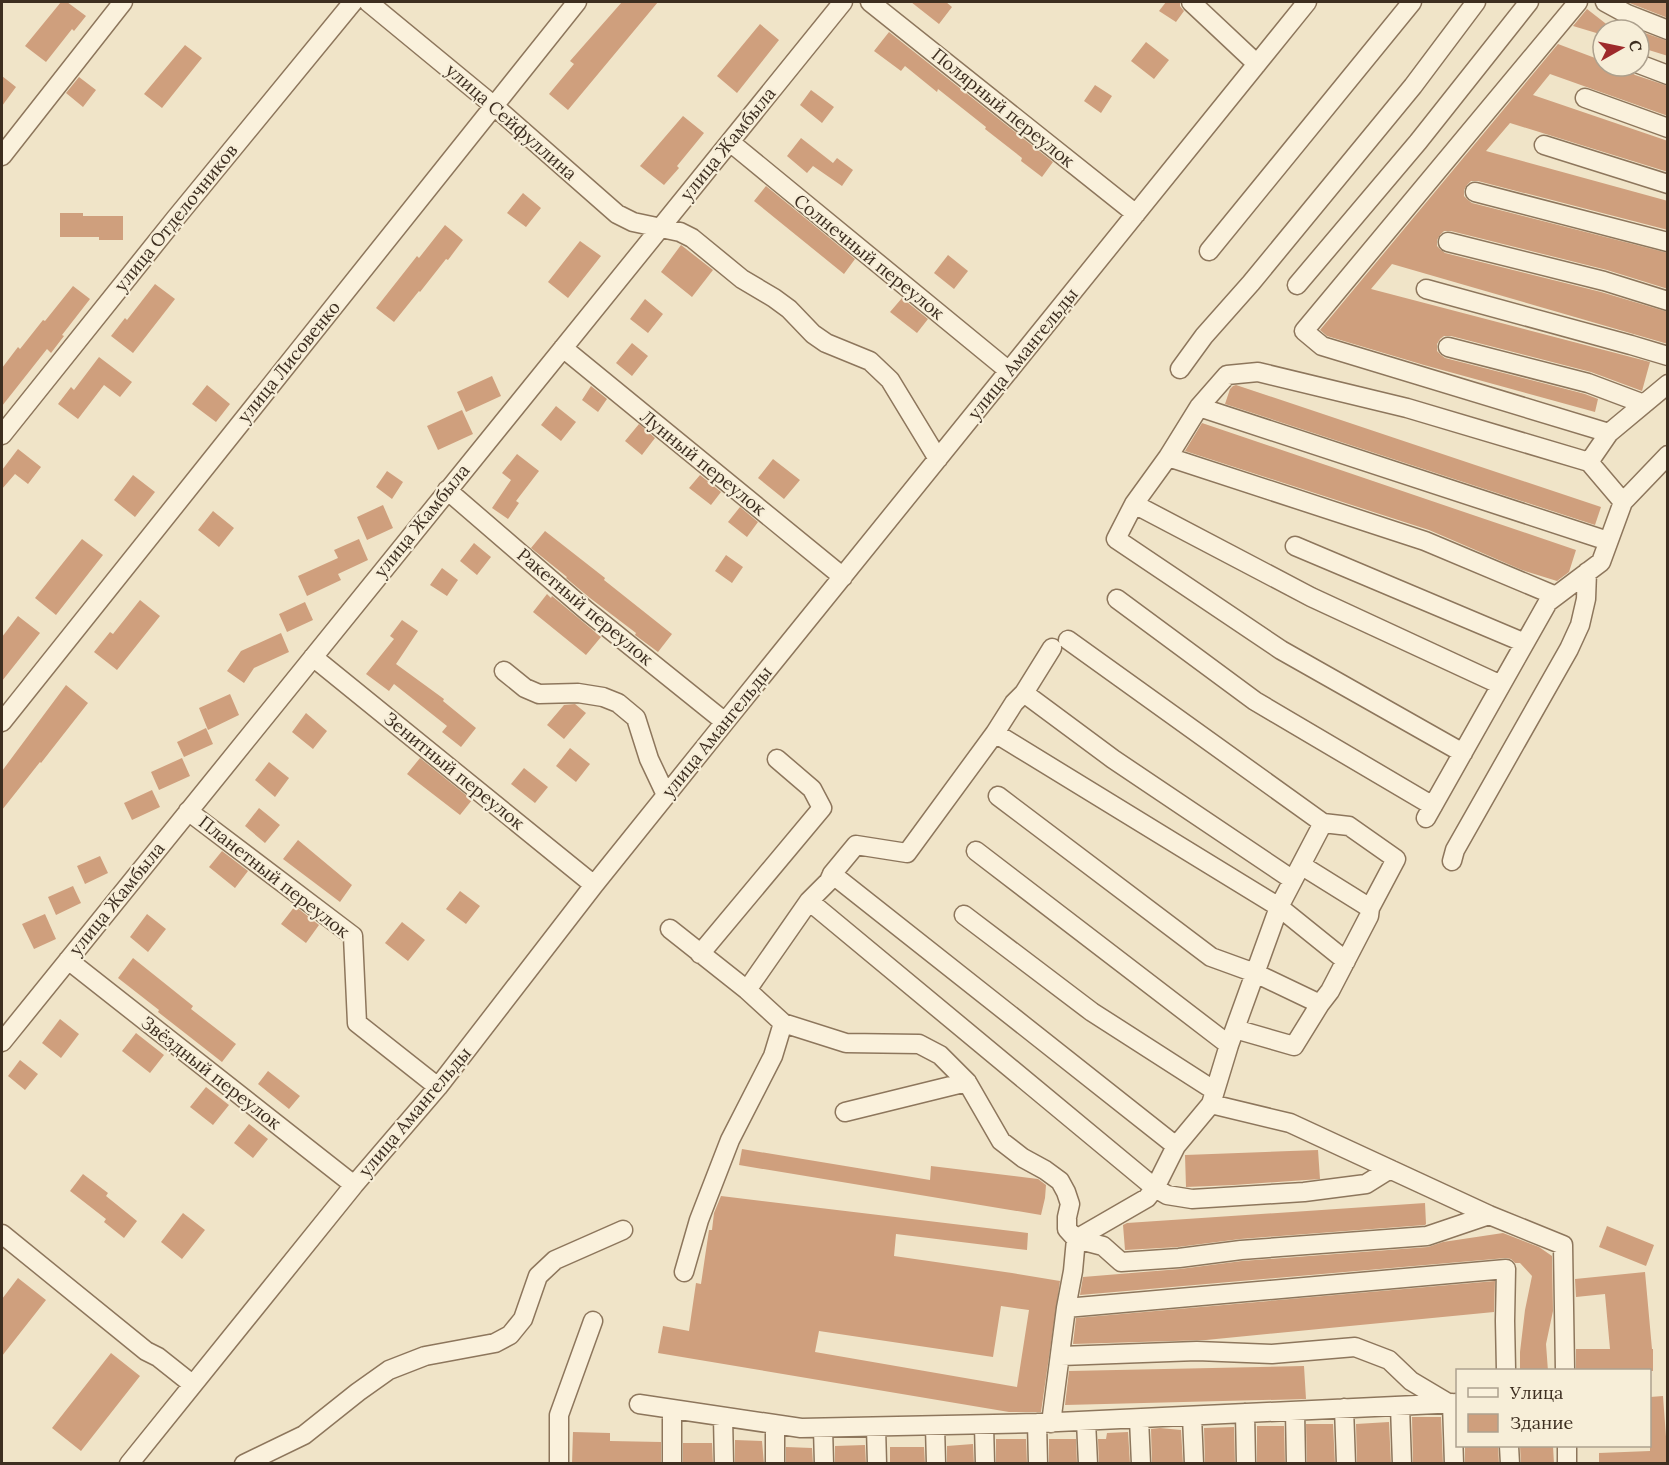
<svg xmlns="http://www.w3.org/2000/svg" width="1669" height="1465" viewBox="0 0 1669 1465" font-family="Lora,serif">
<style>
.building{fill:#cf9f7d;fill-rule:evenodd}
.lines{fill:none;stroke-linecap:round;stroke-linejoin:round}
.minor-casing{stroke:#8d765c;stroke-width:21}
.minor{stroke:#faf1dc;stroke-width:18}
.labels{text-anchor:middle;stroke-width:4.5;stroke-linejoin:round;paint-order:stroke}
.street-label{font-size:18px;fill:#3d2e20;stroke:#f7eed8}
</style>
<rect width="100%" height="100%" fill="#f0e4c8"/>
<!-- building -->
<path class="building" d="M61,2H67L86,16L74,31L72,29L46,62L25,46Z
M622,2H658L568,110L549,94L574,64L570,61Z
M911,2H946L952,7L939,24Z
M1166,2H1180V6L1184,11L1176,22L1159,11Z
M1628,2H1668V18L1632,4Z
M1587,9L1614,30H1603V35L1573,26Z
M1619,22L1623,24L1637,30H1617Z
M760,24L779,40L737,93L717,76Z
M1639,31L1668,41V56L1639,47Z
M889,32L1053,162L1042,177L1021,161L1022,158L985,129L986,127L938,89L937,92L905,66L901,71L874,51Z
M1146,42L1169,60L1154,79L1131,61Z
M1558,44L1603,61V66H1617L1630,71L1635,75L1668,86V116L1550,74L1533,95L1668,141V172L1510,123L1486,151L1668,201V230L1478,181H1471L1467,185L1464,190V196L1468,200L1472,203L1668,253V289L1607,270L1451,231H1444L1440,235L1437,240V246L1441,250L1445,253L1601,292L1668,312V344L1392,264L1371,289L1650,362L1642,391L1591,372L1451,336H1444L1440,339L1437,344V351L1441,355L1445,358L1585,394L1598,399L1595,412L1424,365L1327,336L1320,330Z
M185,45L202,58L162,108L144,94Z
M2,76L16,87L2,106Z
M79,77L96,90L83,107L66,93Z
M1095,85L1112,96L1101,113L1084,101Z
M811,90L834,107L822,123L800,105Z
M683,116L704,133L677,166L679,168L664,185L640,166Z
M801,138L833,163L837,158L853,170L842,186L813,166L807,173L787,156Z
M766,186L855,259L844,274L754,201Z
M523,193L541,208L526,227L507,213Z
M60,213H83V216H123V240H99V237H60Z
M445,225L463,240L448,260L446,259L420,292L419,291L394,322L376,308L417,256L419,258Z
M580,241L601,256L568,298L548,282Z
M681,245L713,270L692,297L661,272Z
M948,255L968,271L954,289L934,273Z
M155,284L175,299L133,353L111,336L125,318L127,320Z
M73,286L90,299L62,335L64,336L51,353L47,349L2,406V368L18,347L20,349L43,320L45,321Z
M902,298L928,319L917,333L890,312Z
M645,299L663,314L648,333L630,319Z
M632,343L648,356L632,376L616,363Z
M99,357L132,382L120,397L104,385L78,419L58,404L71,387L74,390Z
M492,376L501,396L466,412L457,392Z
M207,385L230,404L216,422L192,404Z
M1236,385L1601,507L1595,525L1225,404L1230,389L1233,386Z
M591,386L607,399L598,412L582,400Z
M556,406L576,422L561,441L541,425Z
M462,410L473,434L438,450L427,426Z
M1202,423L1576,550L1569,572L1557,581L1522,570L1429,530L1185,451Z
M639,424L655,438L642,455L625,441Z
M18,449L41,467L28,484L15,474L2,489V470Z
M517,454L539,471L516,501L519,503L508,519L492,508L511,480L502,473Z
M773,459L800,480L784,499L758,478Z
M387,471L403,482L392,499L376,487Z
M133,475L155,492L135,517L114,500Z
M700,475L721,492L711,505L689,488Z
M383,505L393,528L367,540L357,517Z
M740,507L758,522L747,537L728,522Z
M213,511L234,528L219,547L198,530Z
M545,531L605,578L604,580L672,634L658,652L635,635L636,633L590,598L566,578L567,577L531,548Z
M82,539L103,555L56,615L35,598Z
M359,539L368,560L338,574L341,580L307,596L298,576L338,558L334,550Z
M474,543L491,557L477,575L460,561Z
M726,555L743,567L732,583L715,571Z
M442,568L458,580L447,596L430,585Z
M547,594L551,598L552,596L601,637L586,655L533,612Z
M140,600L160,616L117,670L94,652L110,632L113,634Z
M305,602L313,620L287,632L279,614Z
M18,616L40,633L2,681V637Z
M402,620L418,631L396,664L444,699L443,701L476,728L461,747L442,732L447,726L394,684L389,691L366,674L394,639L390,636Z
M281,633L289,652L254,668L244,683L227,671L241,651Z
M66,685L88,703L41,763L40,762L2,810V771Z
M230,694L239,715L208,730L199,708Z
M575,704L586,713L564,739L547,725L564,705Z
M306,713L327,731L313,749L292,732Z
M206,728L213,744L184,757L177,742Z
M570,748L590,764L576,782L556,766Z
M182,758L190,776L159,790L151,772Z
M420,758L472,800L460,815L407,774Z
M269,762L289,778L275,797L255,780Z
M524,768L548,787L535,803L511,784Z
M152,790L160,807L132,820L124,803Z
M259,808L280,825L265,843L245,826Z
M298,840L352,885L340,902L283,859Z
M222,851L248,871L235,888L209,867Z
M100,856L108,873L85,884L77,866Z
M73,886L81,903L56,915L48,897Z
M460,891L480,906L466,924L446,909Z
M295,906L319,925L306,943L281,924Z
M45,914L56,939L34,949L22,924Z
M147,914L166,929L148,952L130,937Z
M402,922L425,940L408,961L385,943Z
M133,958L193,1006L191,1009L236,1044L222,1062L158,1012L159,1010L118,978Z
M60,1019L79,1034L61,1058L42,1043Z
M136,1033L164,1055L150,1073L122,1051Z
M20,1060L38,1074L25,1090L8,1076Z
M268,1071L300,1096L289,1109L258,1084Z
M206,1087L229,1105L213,1125L190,1107Z
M249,1124L268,1139L253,1158L234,1143Z
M742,1149L930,1180L931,1166L1038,1179L1046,1185L1045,1198L1041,1215L739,1165Z
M1318,1150L1320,1179L1234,1185L1186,1187L1185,1155Z
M83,1174L108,1193L106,1196L137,1221L124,1238L104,1222L106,1219L70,1191Z
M721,1196L1028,1233L1027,1250L896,1234L894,1256L1012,1273L1060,1281L1041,1412H1009L658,1353L663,1326L689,1331L696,1283L701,1284L709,1230H712L714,1213ZM1001,1306L1029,1310L1017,1387L815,1352L819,1331L993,1357Z
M1425,1203L1426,1224L1425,1225L1240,1239L1178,1247L1125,1250L1123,1225L1127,1223Z
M183,1213L205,1230L182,1259L161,1242Z
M1607,1226L1654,1245L1646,1266L1599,1247Z
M1503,1233L1539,1247L1552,1256L1553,1311L1546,1344L1548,1371H1520V1352L1525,1310L1532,1276L1520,1263H1515L1511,1259L1506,1258L1080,1295L1083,1277L1180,1269L1242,1261L1428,1247L1443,1242Z
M1645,1272L1652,1349H1653V1371H1576V1349H1610L1605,1294L1576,1297L1575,1279Z
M18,1278L46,1300L2,1356V1299Z
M1495,1281L1494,1312L1206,1340L1073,1344L1076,1318Z
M111,1353L140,1376L81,1451L52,1428Z
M1304,1366L1306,1399L1065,1405L1069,1371Z
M1663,1396L1668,1464H1599V1453L1650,1451V1397Z
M1412,1417H1441L1443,1464H1413Z
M1389,1422L1391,1464H1357L1356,1424Z
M1306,1424H1333L1335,1464H1307Z
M1257,1426H1284L1285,1464H1257Z
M1234,1427L1235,1464H1205L1204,1428Z
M1160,1428L1181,1430L1183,1464H1152L1151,1429Z
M573,1432L610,1433V1441L661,1442V1464H572Z
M1128,1432L1130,1464H1099L1098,1439H1106L1107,1433Z
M996,1439H1026L1027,1464H996Z
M1049,1439H1076L1077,1464H1049Z
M735,1440L762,1441L764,1464H735Z
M683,1443H712L713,1464H683Z
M973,1444L974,1464H947V1446Z
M865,1445L866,1464H835V1446Z
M1465,1446H1498L1499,1464H1465Z
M1520,1446H1553L1554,1464H1521Z
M786,1447L812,1448L813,1464H786Z
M890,1447H924L925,1464H890Z"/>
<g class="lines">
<defs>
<path id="minor" d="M368,2L493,105L617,214L633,222L680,232L692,238L742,279L774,298L789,309L813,334L826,343L870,361L890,380L938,459
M870,2L1136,214
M1191,2L1257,64
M1578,2L1304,331L1322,346L1609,433
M1605,2L1627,14L1668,30
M1639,64L1668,75
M1585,98L1668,128
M730,142L1009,371
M1544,145L1668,184
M2,156L123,2
M1475,192L1668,242
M1448,242L1604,281L1668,301
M1209,251L1412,2
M1297,285L1418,142L1529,2
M1426,289L1631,345L1668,356
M1448,347L1588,383L1644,404
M563,348L843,577
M1180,369L1204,336L1251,283L1413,86L1476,2
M1199,407L1608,541
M2,435L175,219L353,2
M1168,457L1425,541L1556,596
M447,490L587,611L725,722
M1623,502L1668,455
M1134,504L1311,597L1501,685
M1295,546L1525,643
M1117,599L1255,701L1433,806
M1068,640L1323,823L1279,907L1229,1045L1211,1104L1290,1123L1489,1215L1563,1245L1565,1370
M313,657L594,885
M504,671L525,688L539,694L578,693L603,697L618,703L636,718L649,759L666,795
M1024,693L1113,759L1293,880
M2,722L577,2
M995,733L1279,907L1346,961
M1463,753L1281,650L1116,539L1134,504L1168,457L1199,407L1227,375L1258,372L1407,408L1589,462
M998,796L1211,957L1255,973L1320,1004
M188,811L353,936L357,1023L438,1087
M1426,818L1548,602L1601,562L1623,502L1589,462L1609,433L1668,384
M976,851L1229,1045
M1452,861L1455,850L1569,649L1580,625L1586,599L1587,572
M1301,865L1370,908
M832,874L1176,1146
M809,901L1155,1188L1167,1195L1192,1199L1304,1192L1366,1184L1390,1169
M964,915L1092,1012L1215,1091
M670,929L747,990L783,1023L846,1043L919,1044L940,1055L967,1082L1001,1141L1023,1158L1045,1170L1060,1181L1066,1192L1070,1204L1067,1217V1229L1076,1239L1103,1246L1121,1262L1179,1258L1241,1250L1427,1236L1489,1215
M700,954L822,808L812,789L777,759
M68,960L354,1185
M747,990L809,901L829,881L832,874L856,845L907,853L995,733L1014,703L1024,693L1052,648
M1235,1029L1294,1046L1320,1004L1330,991L1369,916L1370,908L1396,859L1349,826L1323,823
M2,1042L843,2
M845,1112L967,1082
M2,1234L146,1351L158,1357L192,1384
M684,1272L699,1220L730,1140L773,1056L783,1023
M1066,1308L1506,1269L1505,1321L1506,1370
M1061,1356L1197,1351L1272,1354L1355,1347L1389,1360L1411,1381L1448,1403
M1452,1403L1454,1464
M639,1404L801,1428L1037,1423L1458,1403
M1400,1406L1402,1464
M1344,1408L1346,1464
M1295,1411L1296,1464
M1245,1413L1246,1464
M1192,1416L1194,1464
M723,1417L724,1464
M1139,1419L1141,1464
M1086,1421L1088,1464
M1037,1423L1038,1464
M1051,1423L1066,1308L1073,1271L1076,1239L1147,1198L1155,1188L1176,1146L1211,1104
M775,1424V1464
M984,1425L985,1464
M935,1426L936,1464
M876,1427L877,1464
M823,1428L824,1464
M1509,1446L1510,1464
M1567,1446V1464
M129,1464L354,1185L438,1087L594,885L725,722L1307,2
M244,1464L304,1435L358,1392L389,1370L425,1356L495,1343L510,1335L523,1319L538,1276L555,1260L623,1230
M559,1464V1415L593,1321
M672,1464V1409"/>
</defs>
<!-- minor casing -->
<use href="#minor" class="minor-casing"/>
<!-- minor -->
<use href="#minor" class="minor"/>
</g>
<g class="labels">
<!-- street labels -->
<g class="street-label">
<text transform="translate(1003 108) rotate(39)" y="6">Полярный переулок</text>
<text transform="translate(511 122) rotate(41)" y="6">улица Сейфуллина</text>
<text transform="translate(728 144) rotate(-51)" y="6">улица Жамбыла</text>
<text transform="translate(176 218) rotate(-51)" y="6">улица Отделочников</text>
<text transform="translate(869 257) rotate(39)" y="6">Солнечный переулок</text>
<text transform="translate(1023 354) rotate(-51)" y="6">улица Амангельды</text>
<text transform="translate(289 362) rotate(-51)" y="6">улица Лисовенко</text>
<text transform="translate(703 463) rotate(39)" y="6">Лунный переулок</text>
<text transform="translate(422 521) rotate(-51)" y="6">улица Жамбыла</text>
<text transform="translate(585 607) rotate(40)" y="6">Ракетный переулок</text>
<text transform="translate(717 732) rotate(-51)" y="6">улица Амангельды</text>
<text transform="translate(454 771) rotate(39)" y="6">Зенитный переулок</text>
<text transform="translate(274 877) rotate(38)" y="6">Планетный переулок</text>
<text transform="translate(117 899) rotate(-51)" y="6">улица Жамбыла</text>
<text transform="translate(211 1073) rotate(38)" y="6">Звёздный переулок</text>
<text transform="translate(415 1112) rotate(-50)" y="6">улица Амангельды</text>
</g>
</g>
<!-- border -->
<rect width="1669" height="1465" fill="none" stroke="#3d2e20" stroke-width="6"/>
<!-- legend -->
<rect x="1456" y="1369" width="195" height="78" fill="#f7eed8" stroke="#ada18e" stroke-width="1.5"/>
<rect x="1468" y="1388" width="30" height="9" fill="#faf1dc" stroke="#ada18e" stroke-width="1.5"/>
<text x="1510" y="1399" font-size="18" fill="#3d2e20">Улица</text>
<rect x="1468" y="1414" width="30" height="18" fill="#cf9f7d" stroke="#ada18e" stroke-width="1.5"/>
<text x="1510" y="1429" font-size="18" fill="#3d2e20">Здание</text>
<!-- north arrow -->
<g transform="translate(1621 48) rotate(81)"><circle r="28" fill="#f7eed8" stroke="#ada18e" stroke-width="1.5"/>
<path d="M0-4.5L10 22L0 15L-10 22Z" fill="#9e2a2b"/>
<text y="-9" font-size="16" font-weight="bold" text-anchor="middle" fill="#3d2e20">С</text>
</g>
</svg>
